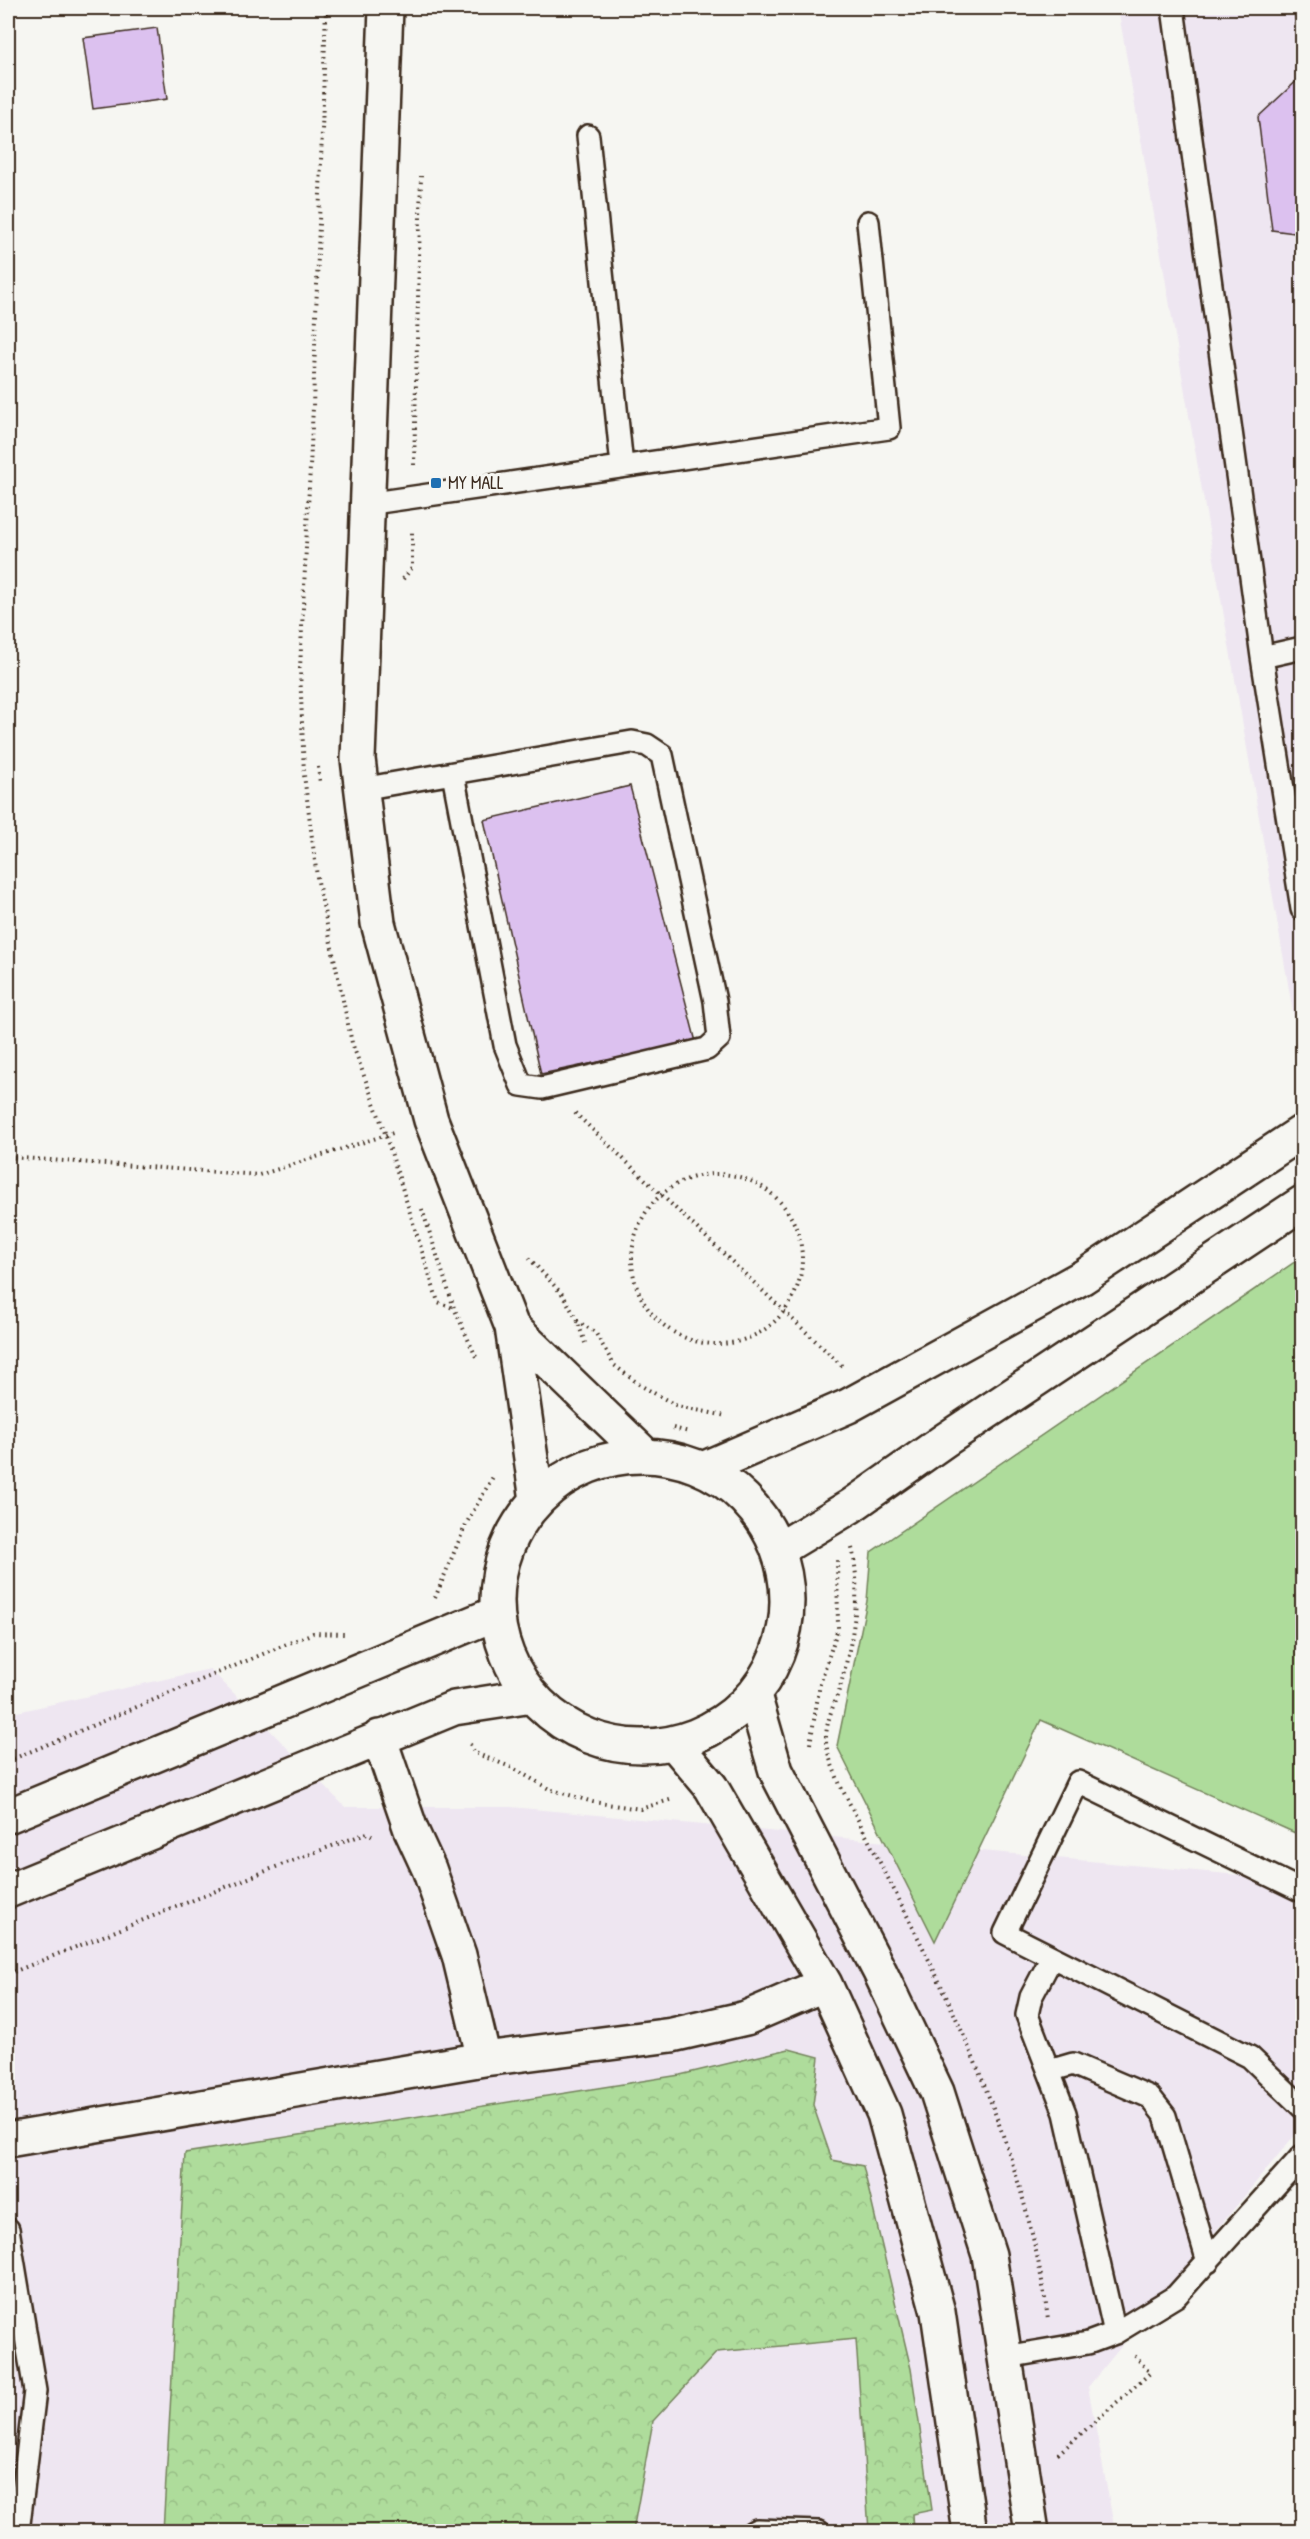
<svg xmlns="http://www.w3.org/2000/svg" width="1310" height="2539" viewBox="0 0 1310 2539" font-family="'Patrick Hand',sans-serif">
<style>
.built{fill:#eee6f1}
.forest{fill:url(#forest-crowns);stroke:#74835c;stroke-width:1.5}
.park{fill:#aedc9b;stroke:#74835c;stroke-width:1.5}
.building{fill:#dcc1ef;stroke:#3b2a1e;stroke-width:1.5}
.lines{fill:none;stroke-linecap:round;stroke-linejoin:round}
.lane-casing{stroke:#3b2a1e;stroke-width:26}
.street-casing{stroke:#3b2a1e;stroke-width:38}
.path{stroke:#3b2a1e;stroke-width:4;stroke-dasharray:1.5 4.5;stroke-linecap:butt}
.lane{stroke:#f6f6f2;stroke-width:21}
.street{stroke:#f6f6f2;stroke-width:33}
.poi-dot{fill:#1f6fb2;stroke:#f6f6f2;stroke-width:2}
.labels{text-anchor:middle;stroke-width:6;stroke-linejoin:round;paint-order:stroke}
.poi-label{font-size:18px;fill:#3b2a1e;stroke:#f6f6f2;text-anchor:start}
</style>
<defs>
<pattern id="forest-crowns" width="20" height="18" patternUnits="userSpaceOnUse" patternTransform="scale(1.5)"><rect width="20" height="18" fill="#aedc9b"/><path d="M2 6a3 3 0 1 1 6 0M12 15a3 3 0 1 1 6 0" fill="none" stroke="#97bd85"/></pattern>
</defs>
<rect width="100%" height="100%" fill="#f6f6f2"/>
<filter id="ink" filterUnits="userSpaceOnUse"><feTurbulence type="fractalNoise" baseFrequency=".0167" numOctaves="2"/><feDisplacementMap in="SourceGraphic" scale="12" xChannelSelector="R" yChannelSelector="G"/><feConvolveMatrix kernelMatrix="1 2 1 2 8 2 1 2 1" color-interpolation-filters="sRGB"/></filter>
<g filter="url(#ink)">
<!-- built -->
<path class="built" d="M1118,8H1302V1039L1298,1041Z
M210,1669L345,1807H511L1302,1881V2126L1088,2387L1115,2531H8V1714Z"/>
<!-- forest -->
<path class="forest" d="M789,2049L819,2057L813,2105L832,2160L863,2166L911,2369L932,2510L912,2514L913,2531H869L856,2339L717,2352L653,2421L633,2531H163L185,2153L680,2075Z"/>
<!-- park -->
<path class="park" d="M1302,1257V1836L1041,1720L935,1941L837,1746L867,1601L871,1552Z"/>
<!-- building -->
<path class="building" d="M1294,8H1302V75Z
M157,28L167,99L93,109L83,38Z
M1302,76V234L1272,230L1258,117Z
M630,786L696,1042L541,1074L484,820Z"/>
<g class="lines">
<defs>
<path id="lane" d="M1173,8L1262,657L1302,909
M588,136L622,466
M366,504L889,428L868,222
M1262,657L1302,648
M361,789L632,742L647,745L662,755L715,1001L719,1038L707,1049L542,1088L521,1085L505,1045L453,774
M1302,1891L1078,1782L1005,1933L1250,2057L1302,2107
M1052,1957L1031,1997L1027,2015L1065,2113L1115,2333
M1049,2071L1073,2064L1150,2097L1165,2116L1208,2262
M8,2229L35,2391L18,2532
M1006,2357L1088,2343L1115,2333L1176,2296L1302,2156
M753,2532L757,2530L819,2532"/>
<path id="street" d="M386,8L358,759L378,923L431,1120L512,1327L537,1500
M512,1327L645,1455
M497 1601a145 145 0 1 1 290 0a145 145 0 1 1-290 0Z
M703,1469L848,1406L1083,1277L1302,1132
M778,1550L851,1506L945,1440L1302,1203
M754,1695L776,1771L880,1972L937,2092L989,2255L1032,2532
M379,1737L411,1830L429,1869L459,1955L484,2059
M674,1743L711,1787L825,1984L884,2114L938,2312L970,2532
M8,1816L497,1613
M8,1891L454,1708L532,1696
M8,2140L484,2059L672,2035L746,2018L825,1984"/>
</defs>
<!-- lane casing -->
<use href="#lane" class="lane-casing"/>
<!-- street casing -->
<use href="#street" class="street-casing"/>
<!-- path -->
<path class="path" d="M326,8L313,407L300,668L304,775L317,877L352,1043L384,1130L438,1302L453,1308
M414,465L421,176
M403,579L412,568V530
M318,767L320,783
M575,1113L842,1366
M8,1157L259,1175L396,1132
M632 1259a85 85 0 1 1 170 0a85 85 0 1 1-170 0Z
M422,1209L454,1308L476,1357
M529,1258L563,1295L577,1320L585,1343
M577,1321L595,1332L614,1365L640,1385L677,1406L726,1416
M673,1428L689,1432
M852,1548C862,1593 853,1637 842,1680C837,1700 827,1715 826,1737C825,1752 835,1771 840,1785C928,1956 1022,2126 1048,2319
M435,1598L466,1524L494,1475
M470,1744L475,1753L513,1768L549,1789L593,1802L640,1809L673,1799
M810,1744L820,1684L838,1628L837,1558
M8,1761L313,1633L344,1634
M8,1974L281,1865L367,1833L373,1836
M1058,2454L1150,2373L1135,2356"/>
<!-- lane -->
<use href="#lane" class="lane"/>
<!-- street -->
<use href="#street" class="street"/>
</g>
</g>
<!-- markers -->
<rect class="poi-dot" x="430" y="477" width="12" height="12" rx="3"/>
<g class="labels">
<!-- poi labels -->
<g class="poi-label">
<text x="448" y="489">MY MALL</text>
</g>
</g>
<!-- margin -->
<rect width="1310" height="2539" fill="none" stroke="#f6f6f2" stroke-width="30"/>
<rect x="15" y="15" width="1280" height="2509" fill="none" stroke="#3b2a1e" stroke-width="2" filter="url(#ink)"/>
</svg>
